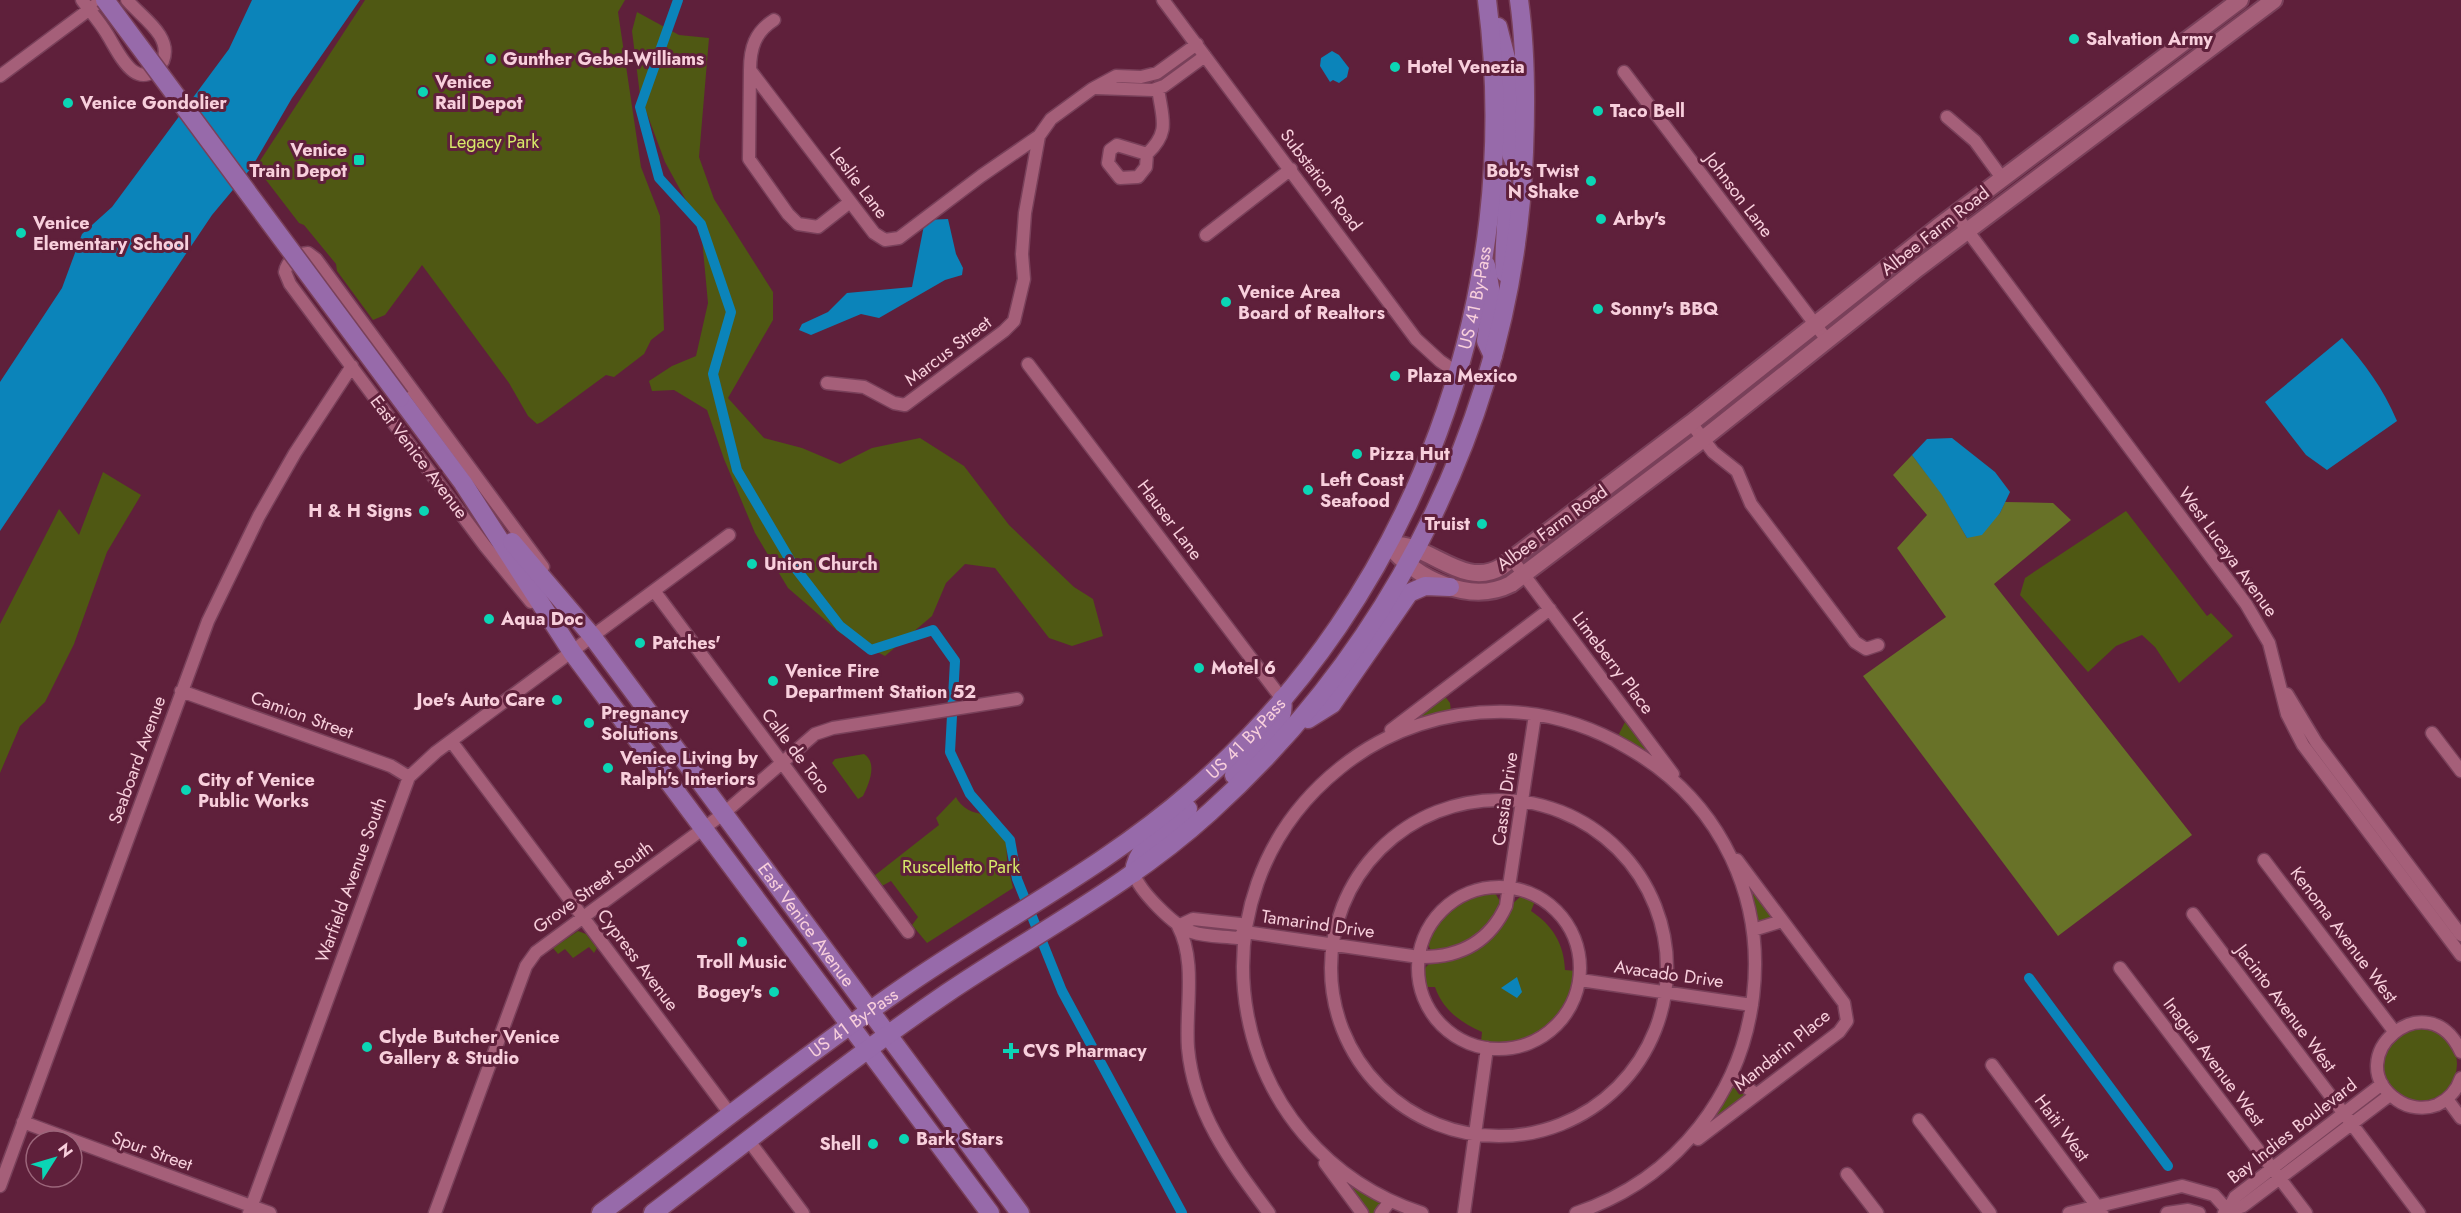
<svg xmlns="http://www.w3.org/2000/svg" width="2461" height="1213" viewBox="0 0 2461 1213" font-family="Jost,sans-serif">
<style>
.green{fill:#4f5813}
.forest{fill:#687228}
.water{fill:#0b84ba}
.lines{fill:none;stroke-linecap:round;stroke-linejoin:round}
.canal{stroke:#0b84ba;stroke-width:10}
.street-casing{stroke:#79405a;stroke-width:15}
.secondary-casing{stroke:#79405a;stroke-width:20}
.primary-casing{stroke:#79405a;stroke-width:21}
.street{stroke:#a55f79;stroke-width:12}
.secondary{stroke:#a55f79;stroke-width:16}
.primary{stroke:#976aaa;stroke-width:18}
.primary-bridge-casing{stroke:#79405a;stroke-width:21;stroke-linecap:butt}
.primary-bridge{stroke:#976aaa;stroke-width:18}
.poi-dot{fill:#0bd5b5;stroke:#5f203b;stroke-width:2}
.labels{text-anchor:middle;stroke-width:6;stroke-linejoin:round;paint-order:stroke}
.poi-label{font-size:18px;font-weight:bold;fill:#f8cfdc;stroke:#5f203b;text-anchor:start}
.park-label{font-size:18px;fill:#d6e869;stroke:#5f203b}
.street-label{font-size:18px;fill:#f8cfdc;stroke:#5f203b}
</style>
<rect width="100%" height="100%" fill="#5f203b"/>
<!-- green -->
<path class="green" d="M365,0H625L618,12L641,167L660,216L664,330L651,340L644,354L614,377L606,375L542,422L537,424L528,416L509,383L422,265L385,315L373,320L337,271L336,264L304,225L299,223L256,167Z
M637,12L679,35L709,38L699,157L714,199L773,292V320L728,398L764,438L802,448L840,464L872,448L920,438L964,466L1009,525L1074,587L1093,599L1103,636L1072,646L1049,638L995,568L965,564L946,583L932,616L885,656L840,633L788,588L755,533L724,459L707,410L674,390L652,391L649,381L672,366L696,356L708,303L701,228L665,162L640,95L632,31Z
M103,472L141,495L107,552L74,644L45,702L20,726L0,773V624L59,509L79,535Z
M2126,511L2207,616L2211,613L2233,636L2179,683L2155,647L2142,635L2116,646L2088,672L2020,595L2025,578Z
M1444,695L1450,703L1451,711L1410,723Z
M1626,720L1656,759L1621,740L1619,734Z
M864,754C878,763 869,784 863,796L858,799L832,763L835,759Z
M956,797C961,808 975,815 987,814C1010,827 1006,836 1007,859C1008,869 1011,879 1013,888L927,943L912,925L918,917L891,881L882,886L874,876L939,825L936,818Z
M1745,878L1774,918L1756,922Z
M1485,893H1495L1501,903C1483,936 1469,947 1432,951C1412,927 1467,897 1485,893Z
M1521,896L1535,901L1531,911C1552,925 1564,943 1565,970L1576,971C1570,1020 1529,1051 1481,1042L1482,1032C1460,1022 1443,1010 1435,987H1424L1423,970L1431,962L1454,958Z
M578,931L586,934L597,948L594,953L589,947L573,958L565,949L558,954L553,948Z
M2383 1064a37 37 0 1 1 74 0a37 37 0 1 1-74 0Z
M1734,1086L1747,1095L1710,1122L1731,1087Z
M1349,1182L1382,1203L1374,1213H1367L1347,1184Z"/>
<!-- forest -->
<path class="forest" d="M1912,455L1942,494L1967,538L2000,513L2005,502L2053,503L2071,520L1994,584L2192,835L2058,936L1863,676L1946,617L1897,548L1927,515L1893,475Z"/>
<!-- water -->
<path class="water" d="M252,0H360L292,98L252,167L212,215L0,531V382L62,288L82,234L112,207L229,49Z
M1332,51L1339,55L1349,68L1347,77L1339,83L1333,80L1330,82L1320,66L1321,58Z
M948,219L956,254L963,268L962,275L945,280L879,318L861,314L811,335L799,330L802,324L828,312L847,293L912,287L925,220Z
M2342,338C2365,364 2383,388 2397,421L2327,470L2306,455L2265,402Z
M1952,438L1995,472L2010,492L2000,513L1982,535L1967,538L1942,495L1912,455L1927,439Z
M1517,977L1522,992L1517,998L1501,988Z"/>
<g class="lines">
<!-- canal -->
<path class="canal" d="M678,0L640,107L659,178L701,224L731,312L713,374L737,470L793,565L840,626L871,650L933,630L955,661L950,752L970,794L1010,840L1017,879L1062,991L1182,1213
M2029,978L2168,1166"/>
<defs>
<path id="street" d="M82,0C90,11 100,22 107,34C119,53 137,97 163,61C173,36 141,17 127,0
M1163,0L1416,339L1440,361L1459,374
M774,20C755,32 750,48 750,70L874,233L885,240L899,238L981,176L1039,136L1051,119L1092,89L1116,76L1141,77L1157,73L1197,44
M750,70L749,159L788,214L798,224L818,227L850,202
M1624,72L1827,340
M0,76L102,0
M1096,88L1153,90L1164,86L1205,56
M1947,117L1975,141L2002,178
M1117,145L1147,154L1146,167L1138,177L1120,178L1108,163L1110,150Z
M1147,154C1171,131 1162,119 1158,88
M1955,214L2246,604L2269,643L2287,714L2303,745L2461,955
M1206,235L1291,169
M1028,364L1282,699
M827,383L864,387L894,403L905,405L1004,331L1014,321L1024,279L1022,254L1025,213L1039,136
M1691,423L1713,452L1737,471L1751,504L1855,642L1866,649L1878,645
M1512,559L1673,774
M655,592L908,932
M531,602L485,546L290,284L285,272C287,261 296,254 308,253L316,259L543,567
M181,691L391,766L409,777
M2287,694L2316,742L2461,935
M1391,730L1550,609
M2432,733L2461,771
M451,741L731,1115
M1331 968a168 168 0 1 1 336 0a168 168 0 1 1-336 0Z
M2264,860L2394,1031
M1134,873C1138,890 1175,927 1192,932C1206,937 1224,936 1238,938L1245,932L1419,957C1458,958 1489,943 1506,906L1535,715
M1418 968a81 81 0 1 1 162 0a81 81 0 1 1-162 0Z
M2193,914L2419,1213
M1178,926C1197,962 1185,1009 1188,1048C1194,1114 1231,1162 1269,1213
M1178,926L1193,919L1240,924L1245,932
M1753,930L1782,921
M2120,968L2306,1213
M1580,980L1752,1005
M2461,1052C2428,979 2337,1058 2397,1100C2408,1108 2424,1110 2437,1105C2448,1100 2457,1090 2461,1078
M1992,1065L2102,1213
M1731,1077L1756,1094
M2447,1099L2461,1118
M1919,1120L1990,1213
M23,1122L270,1213
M1698,1139L1839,1032L1847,1021L1844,1003L1737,860
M749,1141L803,1213
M1325,1163L1362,1213
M1847,1174L1877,1213
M0,1186L208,621L259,516L295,453L352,366
M2228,1210L2235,1197L2382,1084
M249,1213L409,777L436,752L729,535
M435,1213L526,966L536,952L723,814L815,734L833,728L1017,699
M1381,1213L1390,1201
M1422,1213C1227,1149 1179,897 1340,768C1388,729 1447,710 1510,712C1551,714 1592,727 1628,748C1822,859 1785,1143 1576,1213
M1464,1213L1487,1048
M2069,1213L2182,1186L2214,1195L2230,1213
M2167,1213L2188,1210L2199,1213
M2224,1213L2243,1206L2390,1095"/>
<path id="secondary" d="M1389,545C1416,579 1470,605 1511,584L1703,439L1918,268L2274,0
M1389,545C1429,541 1462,590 1501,567L1691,423L1938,227L2240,0"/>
<g id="primary">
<path d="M1498,27L1507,62L1511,154L1515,164L1523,174"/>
<path d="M1495,173C1516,191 1501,245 1505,273"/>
<path d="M1486,265L1492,298L1486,341L1493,356"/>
<path d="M400,398L463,483L572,652L990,1213"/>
<path id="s1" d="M512,542L592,636L1020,1213"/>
<path d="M1308,719L1332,704L1409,593L1425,586L1450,587"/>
<path d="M1234,775C1250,753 1288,730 1282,699"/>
<path d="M1134,873C1136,844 1169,827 1188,809"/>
<path id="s2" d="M601,1213C700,1139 797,1061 898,991C995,923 1103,869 1192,791C1417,596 1525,293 1487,0"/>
<path d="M653,1213C751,1139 846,1062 947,993C1036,933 1131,884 1210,812C1397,643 1515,405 1524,152C1526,101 1526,50 1519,0"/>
</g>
</defs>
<!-- street casing -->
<use href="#street" class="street-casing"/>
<!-- secondary casing -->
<use href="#secondary" class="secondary-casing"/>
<!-- primary casing -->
<use href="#primary" class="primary-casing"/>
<!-- street -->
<use href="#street" class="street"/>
<!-- secondary -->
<use href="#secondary" class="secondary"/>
<!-- primary -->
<use href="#primary" class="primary"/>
<defs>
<path id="primary-bridge" d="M105,0L400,398"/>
</defs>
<!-- primary-bridge casing -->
<use href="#primary-bridge" class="primary-bridge-casing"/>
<!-- primary-bridge -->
<use href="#primary-bridge" class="primary-bridge"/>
</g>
<!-- markers -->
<g class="poi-dot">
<circle cx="2074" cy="39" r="6"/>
<circle cx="491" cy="59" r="6"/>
<circle cx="1395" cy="67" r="6"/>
<circle cx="423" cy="92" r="6"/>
<circle cx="68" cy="103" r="6"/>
<circle cx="1598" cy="111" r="6"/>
<rect x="353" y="154" width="12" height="12" rx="3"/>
<circle cx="1591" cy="181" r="6"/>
<circle cx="1601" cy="219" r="6"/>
<circle cx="21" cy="233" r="6"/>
<circle cx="1226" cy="302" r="6"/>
<circle cx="1598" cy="309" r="6"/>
<circle cx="1395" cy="376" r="6"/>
<circle cx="1357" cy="454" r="6"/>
<circle cx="1308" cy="490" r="6"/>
<circle cx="424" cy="511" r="6"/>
<circle cx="1482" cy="524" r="6"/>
<circle cx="752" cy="564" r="6"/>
<circle cx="489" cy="619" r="6"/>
<circle cx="640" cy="643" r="6"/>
<circle cx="1199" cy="668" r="6"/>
<circle cx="773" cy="681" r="6"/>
<circle cx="557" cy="700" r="6"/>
<circle cx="589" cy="723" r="6"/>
<circle cx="608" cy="768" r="6"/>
<circle cx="186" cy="790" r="6"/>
<circle cx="742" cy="942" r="6"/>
<circle cx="774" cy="992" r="6"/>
<circle cx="367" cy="1047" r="6"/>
<path d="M1008 1042h6v6h6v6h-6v6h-6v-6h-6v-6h6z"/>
<circle cx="904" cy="1139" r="6"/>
<circle cx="873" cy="1144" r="6"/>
</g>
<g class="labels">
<!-- poi labels -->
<g class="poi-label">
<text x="2086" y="45">Salvation Army</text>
<text x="503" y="65">Gunther Gebel-Williams</text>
<text x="1407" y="73">Hotel Venezia</text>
<text x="435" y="88">Venice<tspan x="435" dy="21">Rail Depot</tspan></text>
<text x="80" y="109">Venice Gondolier</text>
<text x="1610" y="117">Taco Bell</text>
<text x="347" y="156" text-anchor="end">Venice<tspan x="347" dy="21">Train Depot</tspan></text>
<text x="1579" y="177" text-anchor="end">Bob's Twist<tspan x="1579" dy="21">N Shake</tspan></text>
<text x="1613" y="225">Arby's</text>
<text x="33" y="229">Venice<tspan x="33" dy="21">Elementary School</tspan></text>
<text x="1238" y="298">Venice Area<tspan x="1238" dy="21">Board of Realtors</tspan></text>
<text x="1610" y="315">Sonny's BBQ</text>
<text x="1407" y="382">Plaza Mexico</text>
<text x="1369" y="460">Pizza Hut</text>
<text x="1320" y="486">Left Coast<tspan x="1320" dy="21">Seafood</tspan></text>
<text x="412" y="517" text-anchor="end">H &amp; H Signs</text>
<text x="1470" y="530" text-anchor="end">Truist</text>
<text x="764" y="570">Union Church</text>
<text x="501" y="625">Aqua Doc</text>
<text x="652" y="649">Patches'</text>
<text x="1211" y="674">Motel 6</text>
<text x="785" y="677">Venice Fire<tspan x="785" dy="21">Department Station 52</tspan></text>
<text x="545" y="706" text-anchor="end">Joe's Auto Care</text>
<text x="601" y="719">Pregnancy<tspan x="601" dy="21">Solutions</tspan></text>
<text x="620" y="764">Venice Living by<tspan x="620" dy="21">Ralph's Interiors</tspan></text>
<text x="198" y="786">City of Venice<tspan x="198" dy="21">Public Works</tspan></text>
<text x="742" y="968" text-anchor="middle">Troll Music</text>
<text x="762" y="998" text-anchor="end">Bogey's</text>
<text x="379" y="1043">Clyde Butcher Venice<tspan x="379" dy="21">Gallery &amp; Studio</tspan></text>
<text x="1023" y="1057">CVS Pharmacy</text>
<text x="916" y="1145">Bark Stars</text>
<text x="861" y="1150" text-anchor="end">Shell</text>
</g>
<!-- park labels -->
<g class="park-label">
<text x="494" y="148">Legacy Park</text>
<text x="961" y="873">Ruscelletto Park</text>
</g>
<!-- street labels -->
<g class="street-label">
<text transform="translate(1321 180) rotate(53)" y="6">Substation Road</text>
<text transform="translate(859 183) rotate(53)" y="6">Leslie Lane</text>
<text transform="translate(1739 195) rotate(53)" y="6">Johnson Lane</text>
<text transform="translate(1935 231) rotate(-38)" y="6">Albee Farm Road</text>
<text dy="6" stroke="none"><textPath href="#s2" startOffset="1306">US 41 By-Pass</textPath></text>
<text transform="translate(948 351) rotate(-37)" y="6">Marcus Street</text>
<text transform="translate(419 457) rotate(53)" y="6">East Venice Avenue</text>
<text transform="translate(1170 520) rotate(53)" y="6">Hauser Lane</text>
<text transform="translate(1552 528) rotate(-36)" y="6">Albee Farm Road</text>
<text transform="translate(2228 552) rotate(54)" y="6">West Lucaya Avenue</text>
<text transform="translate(1613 663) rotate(53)" y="6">Limeberry Place</text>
<text transform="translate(302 715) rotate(20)" y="6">Camion Street</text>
<text dy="6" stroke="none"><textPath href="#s2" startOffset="802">US 41 By-Pass</textPath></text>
<text transform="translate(796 751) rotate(53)" y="6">Calle de Toro</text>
<text transform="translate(137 760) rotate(-70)" y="6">Seaboard Avenue</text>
<text transform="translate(1505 799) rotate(-82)" y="6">Cassia Drive</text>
<text transform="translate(351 880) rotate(-70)" y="6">Warfield Avenue South</text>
<text transform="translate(593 887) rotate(-36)" y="6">Grove Street South</text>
<text transform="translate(1318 924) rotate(8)" y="6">Tamarind Drive</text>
<text dy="6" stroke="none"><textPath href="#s1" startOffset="483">East Venice Avenue</textPath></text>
<text transform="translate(2344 935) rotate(53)" y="6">Kenoma Avenue West</text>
<text transform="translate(638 960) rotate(53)" y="6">Cypress Avenue</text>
<text transform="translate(1669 974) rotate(8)" y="6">Avacado Drive</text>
<text transform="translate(2286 1008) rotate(53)" y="6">Jacinto Avenue West</text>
<text dy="6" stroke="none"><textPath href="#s2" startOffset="316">US 41 By-Pass</textPath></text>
<text transform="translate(1782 1050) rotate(-39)" y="6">Mandarin Place</text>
<text transform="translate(2214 1062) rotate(53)" y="6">Inagua Avenue West</text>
<text transform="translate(2062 1128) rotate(53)" y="6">Haiti West</text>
<text transform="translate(2292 1131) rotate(-38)" y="6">Bay Indies Boulevard</text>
<text transform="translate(152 1151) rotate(20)" y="6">Spur Street</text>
</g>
</g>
<!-- north arrow -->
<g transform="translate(54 1159) rotate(53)"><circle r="28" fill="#5f203b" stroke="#9c667b" stroke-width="1.5"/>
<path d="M0-4.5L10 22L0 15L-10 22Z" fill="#0bd5b5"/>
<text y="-9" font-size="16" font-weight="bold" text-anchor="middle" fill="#f8cfdc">N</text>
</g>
</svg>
